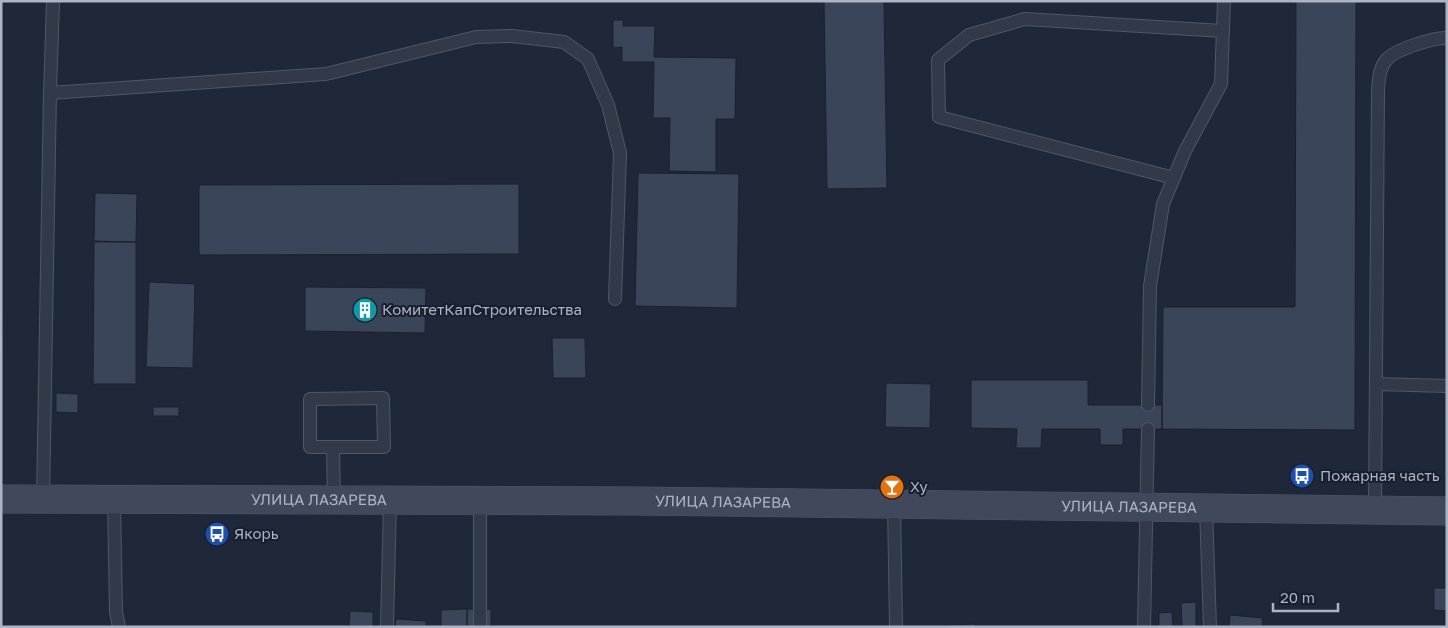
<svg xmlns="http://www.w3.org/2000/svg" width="1448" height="628" viewBox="0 0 1448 628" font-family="'Golos Text',sans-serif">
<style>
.building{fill:#3a4559;stroke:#1a212f}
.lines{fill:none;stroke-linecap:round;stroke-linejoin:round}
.lane-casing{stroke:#505767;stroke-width:14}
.secondary-casing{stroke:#505767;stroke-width:29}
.lane{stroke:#323a49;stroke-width:12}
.secondary{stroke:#40485c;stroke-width:28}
.labels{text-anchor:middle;stroke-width:4;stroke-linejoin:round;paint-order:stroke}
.poi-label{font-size:15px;fill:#acb4c6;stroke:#181f2d;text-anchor:start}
.street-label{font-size:15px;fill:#acb4c6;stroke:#181f2d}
</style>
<rect width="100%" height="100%" fill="#1f2838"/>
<!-- building -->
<path class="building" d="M824,1H884L887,188L827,189Z
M1296,1H1356L1355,430L1162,429L1163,307H1295Z
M613,20H623V26H655L654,57L736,58L735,119H716V172L669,171L670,118H653L654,62H622V47L613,48Z
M638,173L739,174L737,308L635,306Z
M519,184V254L199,255V185Z
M95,193L137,194L136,242L94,241Z
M94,242H136V384H93Z
M149,282L195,284L193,368L146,367Z
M305,287L426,288L425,333L305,331Z
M1,300H3L2,355H1Z
M552,338H585L586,378H553Z
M971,380H1088V405H1162V429H1123V445H1100V429H1042L1041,448H1016L1017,429L971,428Z
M886,383L931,384L930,428L885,427Z
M56,393L78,394V413L56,412Z
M153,407H179V416H153Z
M1434,588H1447V611L1434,610Z
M1196,602V627H1182L1181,603Z
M467,609V627H441V610Z
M467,609H491V627H467Z
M350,611L373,612V627L349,626Z
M1172,612L1173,627H1159V613Z
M1230,615L1263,618L1262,627H1229Z
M396,619L426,621V627H395Z
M975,624V627H946V625Z"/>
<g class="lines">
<defs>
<path id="lane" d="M50,93L53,1
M1174,178L939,117L938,60L969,35L1025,19L1223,31
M1376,384L1447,386
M1148,405L1150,286L1163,204L1185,151L1221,84L1224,1
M333,447H384L383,398L310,399V447H333L334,501
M43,500L50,93L326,74L476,37L512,36L564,42L588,59L608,105L620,153L615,299
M114,500L116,612L119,627
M894,504L896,627
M1206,508L1210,627
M1375,510L1378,90C1379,79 1379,68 1387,59C1395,50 1434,37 1447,38
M387,627L390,501
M480,627V502
M1144,627L1148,429"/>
<g id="secondary">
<path id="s1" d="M1,499L636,501L1447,511"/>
</g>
</defs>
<!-- lane casing -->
<use href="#lane" class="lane-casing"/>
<!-- secondary casing -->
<use href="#secondary" class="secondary-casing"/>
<!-- lane -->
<use href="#lane" class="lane"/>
<!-- secondary -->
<use href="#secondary" class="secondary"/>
</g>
<!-- icons -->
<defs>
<symbol id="building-disc" viewBox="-11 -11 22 22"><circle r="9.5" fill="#0f9aa8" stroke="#181f2d"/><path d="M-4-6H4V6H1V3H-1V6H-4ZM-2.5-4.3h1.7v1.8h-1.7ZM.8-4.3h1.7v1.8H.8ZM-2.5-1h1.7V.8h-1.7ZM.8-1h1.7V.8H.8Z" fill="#fff"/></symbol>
<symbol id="bus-disc" viewBox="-11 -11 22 22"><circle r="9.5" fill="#1a4fb4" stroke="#181f2d"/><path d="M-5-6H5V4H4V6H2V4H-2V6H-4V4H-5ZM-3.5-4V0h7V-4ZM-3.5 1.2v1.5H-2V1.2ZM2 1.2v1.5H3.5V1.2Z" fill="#fff"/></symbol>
<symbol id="bar-disc" viewBox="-11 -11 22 22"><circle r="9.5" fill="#e8710a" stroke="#181f2d"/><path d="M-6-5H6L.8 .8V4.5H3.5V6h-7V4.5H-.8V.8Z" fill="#fff"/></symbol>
</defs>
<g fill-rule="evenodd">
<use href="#building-disc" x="351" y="296" width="28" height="28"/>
<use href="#bus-disc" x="1288" y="462" width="28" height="28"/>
<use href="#bar-disc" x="878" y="473" width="28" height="28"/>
<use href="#bus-disc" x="203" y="520" width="28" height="28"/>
</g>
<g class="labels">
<!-- poi labels -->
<g class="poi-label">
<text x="382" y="315">КомитетКапСтроительства</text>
<text x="1320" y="481">Пожарная часть</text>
<text x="910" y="492">Xy</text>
<text x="234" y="539">Якорь</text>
</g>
<!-- street labels -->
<g class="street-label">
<text dy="5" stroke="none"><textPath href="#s1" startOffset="318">УЛИЦА ЛАЗАРЕВА</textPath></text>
<text dy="5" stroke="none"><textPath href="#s1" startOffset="722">УЛИЦА ЛАЗАРЕВА</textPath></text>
<text dy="5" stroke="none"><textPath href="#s1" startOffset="1128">УЛИЦА ЛАЗАРЕВА</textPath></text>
</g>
</g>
<!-- border -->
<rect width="1448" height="628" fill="none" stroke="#acb4c6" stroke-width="5"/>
<!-- scale -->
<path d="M1273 603v8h65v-8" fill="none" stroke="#acb4c6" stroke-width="2.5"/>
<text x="1280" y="603" font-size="15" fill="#acb4c6" stroke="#181f2d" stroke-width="4" paint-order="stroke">20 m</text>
</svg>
